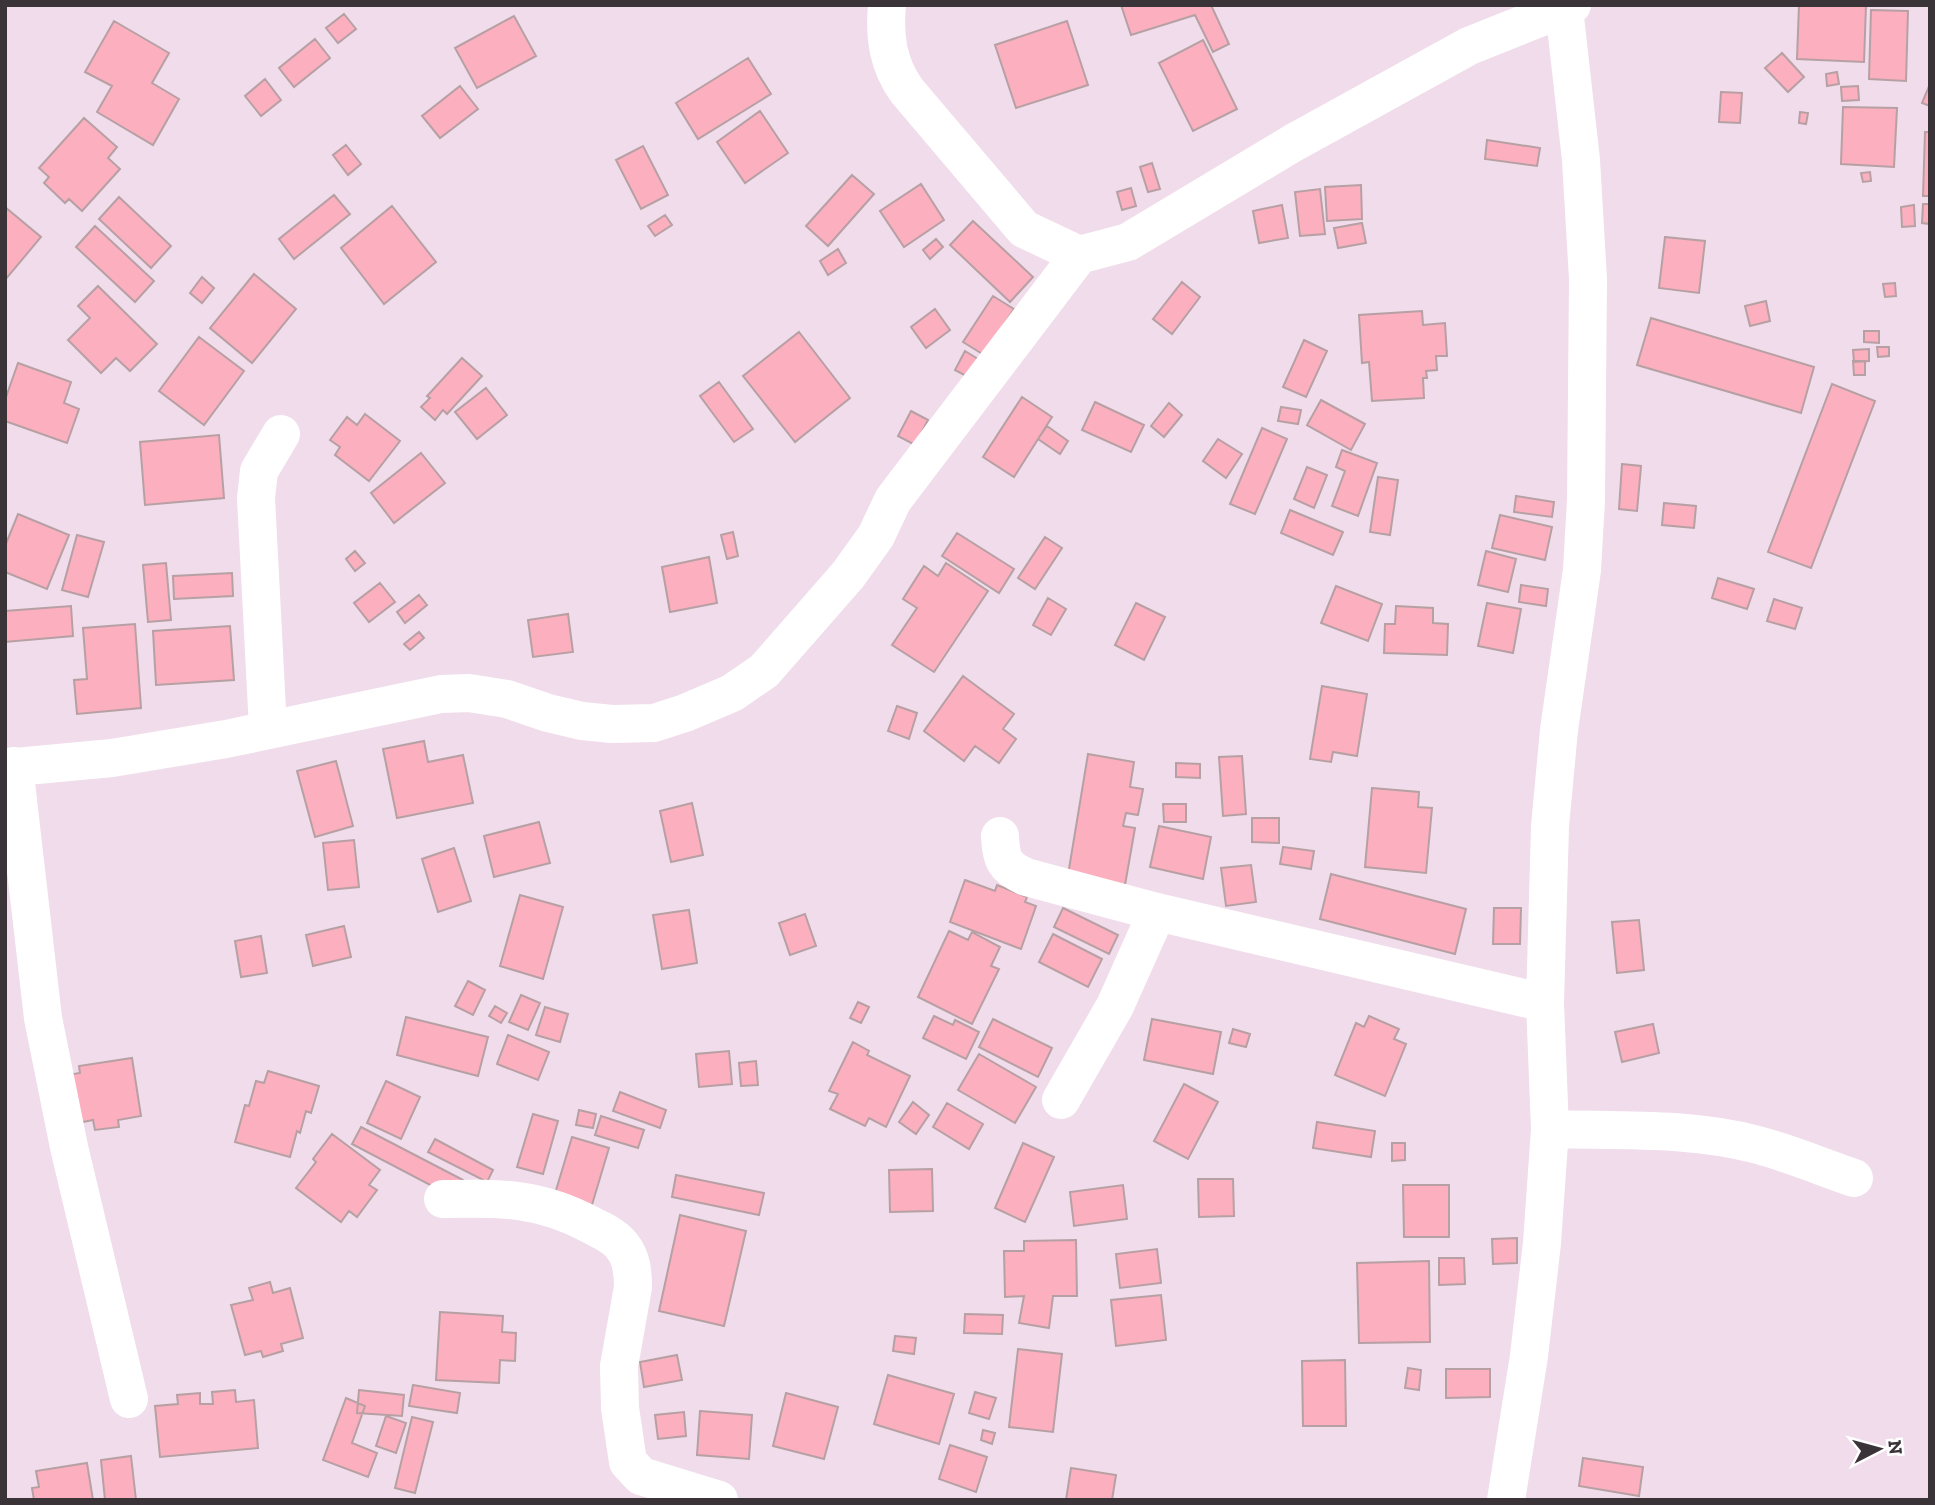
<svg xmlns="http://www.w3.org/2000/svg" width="1935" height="1505" viewBox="0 0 1935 1505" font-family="'Zilla Slab',serif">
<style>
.building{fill:#fcafbf;stroke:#b7a0a4;stroke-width:2}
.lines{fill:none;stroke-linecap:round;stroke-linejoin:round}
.minor{stroke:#fff;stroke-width:38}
</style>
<rect width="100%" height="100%" fill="#f0dcea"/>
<!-- building -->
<path class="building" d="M1121,5H1211L1229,44L1213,52L1195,15L1131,35Z
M1799,5H1866L1864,62L1797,59Z
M1871,10L1908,11L1906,81L1869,79Z
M344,14L356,29L338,43L326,28Z
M514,16L536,56L477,88L455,48Z
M114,21L169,53L152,83L179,99L153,145L97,112L112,86L85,72Z
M1067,21L1088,85L1016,108L995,45Z
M315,39L330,58L294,87L279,68Z
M1203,40L1237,109L1193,131L1159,63Z
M1782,53L1804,77L1788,92L1765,68Z
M748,58L771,94L698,139L676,103Z
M1837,72L1839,84L1827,86L1826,74Z
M265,79L281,100L261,116L245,96Z
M1930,84V106L1922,103Z
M460,86L478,109L440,138L422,116Z
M1858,86L1859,100L1842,101L1841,87Z
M1721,92L1742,93L1740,123L1719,122Z
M1843,107L1897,108L1894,167L1841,164Z
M760,111L788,153L745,183L717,142Z
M1800,112L1808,113L1806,124L1799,123Z
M84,118L117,147L108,158L120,169L82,211L69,199L65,203L44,183L49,177L39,168Z
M1925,132H1930V196H1923Z
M1487,140L1540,148L1537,166L1485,159Z
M346,145L361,164L348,175L333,155Z
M643,146L668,195L641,209L616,160Z
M1152,163L1160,189L1148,192L1140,167Z
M1870,172L1871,181L1863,182L1861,173Z
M852,175L874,194L828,246L806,226Z
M921,184L944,220L904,247L880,211Z
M1361,185L1362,219L1327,221L1325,187Z
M1131,188L1136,206L1122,210L1117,192Z
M1320,189L1325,234L1300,236L1295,192Z
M334,195L350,214L294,259L279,239Z
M119,197L171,246L151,268L99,219Z
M1923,204H1930V224L1922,223Z
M1282,205L1288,238L1259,243L1253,211Z
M1914,205L1915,226L1902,227L1901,207Z
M392,206L436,262L384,304L341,248Z
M5,207L41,237L5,280Z
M665,215L672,225L655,236L648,226Z
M973,221L1033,277L1010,302L950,245Z
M1362,223L1366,243L1338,248L1334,228Z
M95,226L154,281L135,302L76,247Z
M1665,237L1705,241L1699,293L1659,288Z
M936,239L943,247L930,259L923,250Z
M838,249L846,263L828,275L820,261Z
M254,274L296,309L252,363L210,328Z
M202,277L214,288L202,303L190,293Z
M1182,282L1200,297L1172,334L1153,319Z
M1895,283L1896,296L1885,297L1883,284Z
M98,286L157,344L130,371L116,358L101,373L68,340L90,318L78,306Z
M993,296L1014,309L984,355L963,342Z
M1766,301L1770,321L1750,326L1745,306Z
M935,309L950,330L926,348L911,327Z
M1422,311L1423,325L1445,323L1447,356H1436L1437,370L1426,371L1427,378H1423L1424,398L1372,401L1369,362L1362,363L1359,315Z
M1651,318L1814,367L1801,413L1637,365Z
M1864,331H1879V343L1864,342Z
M799,332L850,398L795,442L743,376Z
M199,337L244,371L204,425L159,391Z
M1304,340L1327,351L1306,397L1283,387Z
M1877,347H1889V356L1878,357Z
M1869,349V361L1854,362L1853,350Z
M965,351L978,359L968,377L955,370Z
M462,358L482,376L447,414L443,410L435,420L421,407L430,398L427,396Z
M1853,361H1865V375H1854Z
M18,363L71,382L64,403L79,409L67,443L5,421V400Z
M719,382L753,429L734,442L700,396Z
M1832,384L1875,401L1811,568L1768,552Z
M486,388L507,415L477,439L455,412Z
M1022,397L1052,417L1014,477L983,457Z
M1321,400L1365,424L1351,450L1307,425Z
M1095,402L1144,425L1131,452L1082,430Z
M1169,403L1182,415L1164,437L1151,426Z
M1281,407L1301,410L1298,424L1278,421Z
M911,411L928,420L915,445L898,436Z
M365,414L400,441L369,481L335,455L340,447L330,440L347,417L357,425Z
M1047,426L1068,441L1060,454L1038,439Z
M1262,428L1287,439L1255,514L1230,504Z
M219,435L224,498L145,505L140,442Z
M1218,439L1242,454L1226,478L1203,461Z
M1342,450L1377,463L1358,516L1332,506L1345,471L1336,467Z
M421,453L445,483L394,523L371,493Z
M1622,464L1641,466L1637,511L1619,509Z
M1307,467L1327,475L1314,508L1294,499Z
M1378,477L1398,480L1390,535L1370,532Z
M1516,496L1554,502L1552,517L1514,512Z
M1664,503L1696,506L1694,528L1662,525Z
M1290,510L1343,532L1333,555L1281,533Z
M18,514L69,535L47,589L5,572V546Z
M1500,515L1552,527L1545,560L1492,548Z
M733,532L738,556L727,559L721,535Z
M957,533L1014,569L999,593L942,556Z
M77,535L104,542L88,597L62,590Z
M1045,537L1062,548L1035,589L1018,578Z
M355,551L365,563L355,571L346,559Z
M1486,551L1516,559L1508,592L1478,585Z
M709,557L717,603L670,612L662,567Z
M166,563L171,620L148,622L143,565Z
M946,563L988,591L934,672L892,645L917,608L903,599L924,566L938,576Z
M232,573L233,596L174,599L173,576Z
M1718,578L1754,589L1747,609L1712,598Z
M380,583L395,602L369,622L354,603Z
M1521,585L1548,589L1546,606L1519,602Z
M1336,586L1382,604L1368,641L1321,623Z
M419,595L427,605L405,623L397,612Z
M1048,598L1066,609L1051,635L1033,625Z
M1774,599L1802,608L1795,629L1767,621Z
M1136,603L1165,617L1144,660L1115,645Z
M1487,603L1521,609L1513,653L1478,646Z
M71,606L73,636L5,642V611Z
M1396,606L1433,608V623L1448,624L1447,655L1384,653L1385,624H1395Z
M568,614L573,652L533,657L528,620Z
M135,624L141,708L77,714L74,680L87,679L83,628Z
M230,626L234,680L156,685L153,631Z
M419,632L424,638L410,650L404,644Z
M963,676L1014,714L1003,729L1016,739L999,763L975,746L964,761L924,731Z
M1322,686L1367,694L1357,756L1333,752L1331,762L1310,759Z
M897,706L917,713L909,739L888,731Z
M424,741L428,762L463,755L473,803L397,818L383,749Z
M1088,754L1134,762L1130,787L1143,789L1138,815L1126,813L1123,826L1135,828L1125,885L1068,875Z
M1242,756L1246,814L1223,816L1219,757Z
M336,761L353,826L315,837L297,771Z
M1176,763L1200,764V778L1176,777Z
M1372,788L1419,792L1418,807L1432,808L1426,873L1365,867Z
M692,803L703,855L671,862L660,811Z
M1163,804H1186V822H1164Z
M1252,818H1279V843L1252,842Z
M539,822L550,863L494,877L484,836Z
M1159,826L1211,837L1203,879L1150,867Z
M354,840L359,887L328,890L323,843Z
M1283,847L1314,851L1311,869L1280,864Z
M454,848L471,901L438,912L422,859Z
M1251,865L1256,902L1226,906L1221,868Z
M1331,874L1466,909L1455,954L1320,919Z
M965,880L995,891L997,885L1027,897L1025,902L1036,906L1021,949L950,922Z
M520,895L563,907L543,979L500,966Z
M1063,908L1118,935L1109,954L1054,927Z
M1494,908H1521L1520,944H1493Z
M689,910L697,963L662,969L653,915Z
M805,914L816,946L790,955L779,923Z
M1639,920L1644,970L1617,973L1612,922Z
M344,926L351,957L313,966L306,935Z
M949,931L968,940L972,932L1000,947L991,966L999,969L972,1024L918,997Z
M1053,934L1102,959L1088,987L1039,962Z
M261,936L267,973L241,977L235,941Z
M468,981L485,990L473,1015L455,1006Z
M521,995L540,1003L528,1030L509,1022Z
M858,1002L869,1007L861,1023L850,1018Z
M495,1006L507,1013L501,1023L489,1016Z
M545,1007L568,1014L560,1042L536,1035Z
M934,1016L953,1025L955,1020L979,1032L966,1059L923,1038Z
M1369,1016L1399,1029L1394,1039L1406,1044L1385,1096L1335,1075L1356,1023L1364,1027Z
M406,1017L488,1037L478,1076L397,1055Z
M993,1019L1052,1048L1038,1077L979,1047Z
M1152,1019L1221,1032L1213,1074L1144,1060Z
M1653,1024L1659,1053L1622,1062L1615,1032Z
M1233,1029L1250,1034L1246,1047L1229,1043Z
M508,1035L549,1052L538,1080L497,1064Z
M853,1042L869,1051L867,1055L910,1076L886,1127L869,1118L865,1126L830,1109L838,1094L829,1091Z
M729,1051L732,1084L699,1087L696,1054Z
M979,1054L1036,1087L1015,1123L958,1090Z
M132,1058L141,1116L118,1120L119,1127L95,1130L93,1120L73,1124V1074L80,1073L79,1066Z
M756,1061L758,1085L741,1086L739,1063Z
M268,1071L319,1086L311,1113L306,1111L300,1133L297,1131L290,1157L235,1142L245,1105L249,1106L256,1081L264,1083Z
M386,1081L420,1097L401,1139L367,1123Z
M1184,1084L1218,1102L1188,1159L1154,1141Z
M620,1092L666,1110L660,1128L613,1111Z
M913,1102L929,1115L916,1134L899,1122Z
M947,1103L983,1124L969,1149L933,1127Z
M579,1110L596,1114L593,1128L576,1125Z
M533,1114L558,1121L543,1174L517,1167Z
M601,1116L644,1130L638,1148L595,1135Z
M1317,1122L1375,1131L1371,1157L1313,1148Z
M361,1127L463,1180L453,1197L352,1144Z
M332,1134L380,1170L369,1185L377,1190L357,1217L349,1211L341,1222L296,1188L316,1162L313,1159Z
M572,1137L609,1148L591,1208L554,1197Z
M435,1139L493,1170L487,1182L428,1152Z
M1023,1143L1054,1157L1025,1222L995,1208Z
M1392,1143H1405V1160L1392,1161Z
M932,1169L933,1211L890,1212L889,1170Z
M676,1175L764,1193L759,1215L672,1197Z
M1198,1179H1233L1234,1216L1199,1217Z
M1123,1185L1127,1219L1074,1226L1070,1192Z
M1403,1185H1449V1237H1404Z
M680,1215L746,1231L724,1326L659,1311Z
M1517,1238V1263L1493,1264L1492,1239Z
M1076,1240L1077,1296H1053L1049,1328L1019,1323L1024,1296L1005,1297L1004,1251H1024V1241Z
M1157,1249L1161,1283L1120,1288L1116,1254Z
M1439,1258H1464L1465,1284L1439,1285Z
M1429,1261L1430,1342L1359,1343L1357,1263Z
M270,1282L273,1293L290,1288L303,1338L281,1344L283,1351L263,1357L261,1351L245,1355L231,1305L253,1300L249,1288Z
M1161,1295L1166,1340L1116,1346L1111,1300Z
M440,1312L503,1316L502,1332L516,1333L515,1361L500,1360L499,1383L436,1380Z
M965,1314L1003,1315L1002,1334L964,1333Z
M895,1336L916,1338L914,1354L893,1351Z
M1018,1349L1062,1354L1053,1432L1009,1427Z
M677,1355L682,1380L644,1387L640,1362Z
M1345,1360L1346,1426H1303L1302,1361Z
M1408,1368L1421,1370L1419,1390L1405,1388Z
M1446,1369H1490V1397L1446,1398Z
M888,1375L954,1394L939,1444L874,1424Z
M413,1385L460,1393L457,1413L409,1406Z
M235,1390L236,1402L254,1400L258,1448L160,1457L155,1406L178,1404L177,1395L200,1393V1404H213L212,1392Z
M359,1390L404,1395L402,1416L357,1413Z
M975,1392L996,1398L989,1419L969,1413Z
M786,1393L838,1407L824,1459L773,1446Z
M346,1398L365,1406L352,1443L377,1453L368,1477L323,1460Z
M700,1411L752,1415L749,1459L697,1455Z
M684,1412L686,1436L658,1439L655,1415Z
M386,1416L406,1423L396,1453L376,1446Z
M412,1417L433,1422L415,1493L395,1488Z
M983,1430L995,1433L992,1444L981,1440Z
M950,1445L987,1457L976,1492L939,1479Z
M131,1456L136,1500H105L101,1460Z
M1583,1458L1643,1467L1639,1496L1579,1486Z
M87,1463L93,1500H34L32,1488L39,1487L36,1471Z
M1071,1468L1116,1475L1112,1500H1066Z"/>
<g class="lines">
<!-- minor -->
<path class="minor" d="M887,5C884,37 888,65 907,91L1024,229L1079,255L1128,242L1293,143L1469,46L1572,5
M268,729L256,498L259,471L281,434
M14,766L43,1018L69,1147L129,1399
M5,768L112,758L226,739L441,694L469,693L507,699L548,713L582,721L612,724L654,723L685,713L732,693L764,671L848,575L876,536L893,500L1079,255
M1000,836C1001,860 1004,867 1026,877L1157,912L1545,1003
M1061,1100L1115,1006L1157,912
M1550,1129C1619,1131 1691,1127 1758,1145C1791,1154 1822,1167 1854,1178
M443,1199C500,1198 539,1197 591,1225C602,1231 615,1236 622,1246C632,1258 633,1273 633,1287L619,1366L620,1408L628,1462L641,1476L719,1500
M1506,1500L1529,1356L1542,1243L1550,1129L1545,1003L1550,826L1559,730L1582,570L1586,500L1588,279L1581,160L1564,8"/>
</g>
<!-- border -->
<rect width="1935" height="1505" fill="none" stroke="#3a3338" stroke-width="14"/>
<!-- north arrow -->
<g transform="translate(1879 1449) rotate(84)" stroke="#ffffff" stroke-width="5" paint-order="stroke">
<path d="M0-5L12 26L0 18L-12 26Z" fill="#3a3338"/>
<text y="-10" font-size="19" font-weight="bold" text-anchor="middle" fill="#3a3338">N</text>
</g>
</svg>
